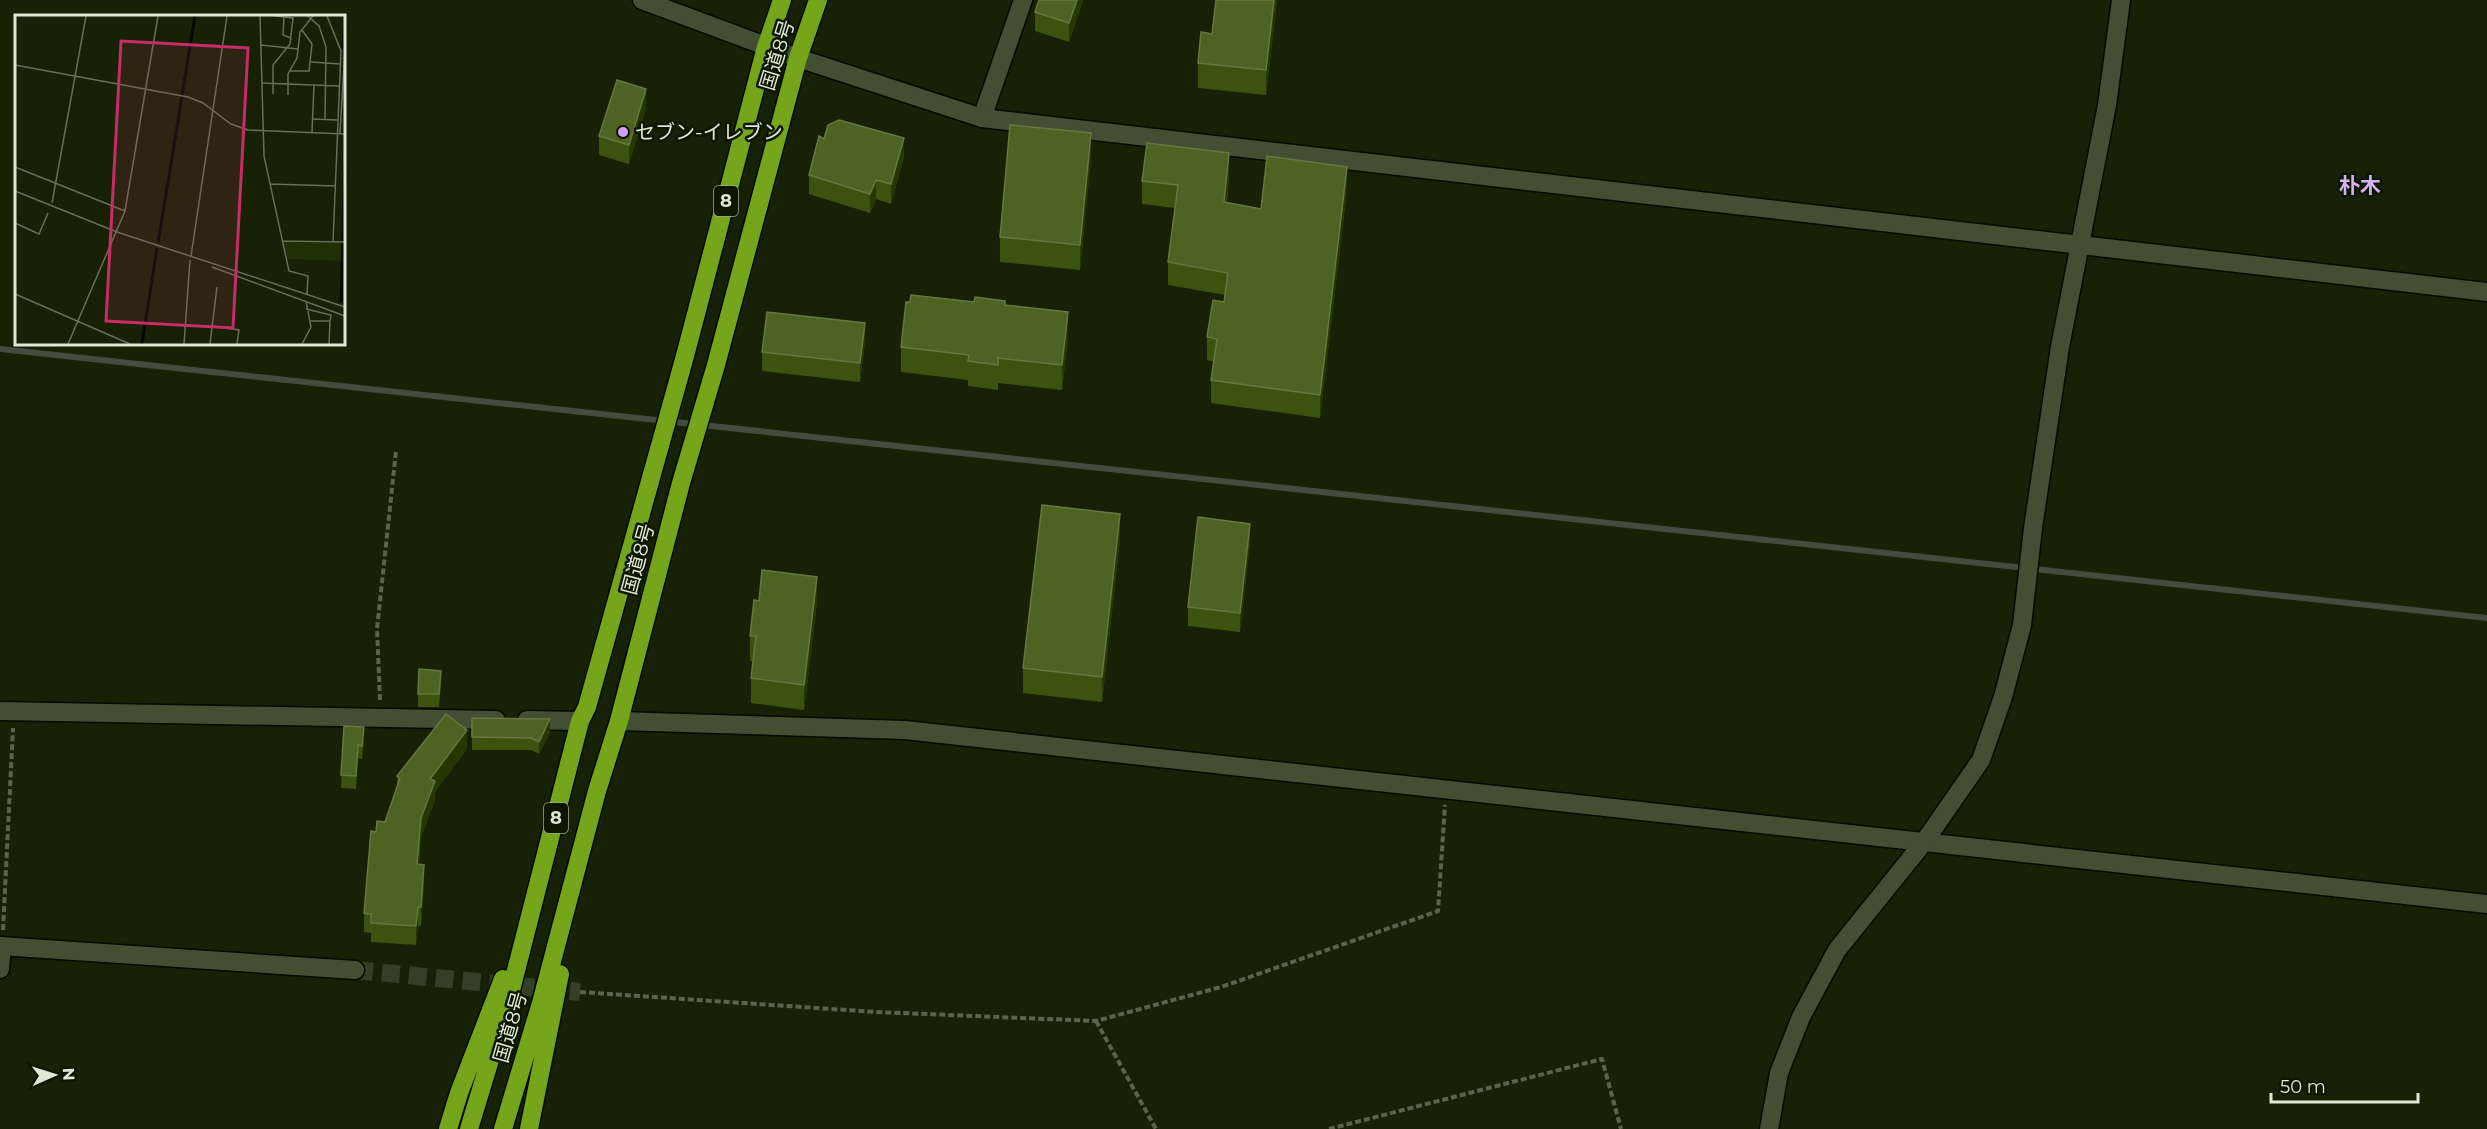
<svg xmlns="http://www.w3.org/2000/svg" width="2487" height="1129" viewBox="0 0 2487 1129" font-family="Montserrat,'Noto Sans JP',sans-serif">
<style>
.lines{fill:none;stroke-linecap:round;stroke-linejoin:round}
.stream{stroke:#444c40;stroke-width:6}
.street-tunnel{stroke:#343f25;stroke-width:18;stroke-dasharray:18 9;stroke-linecap:butt}
.street-casing{stroke:#030a00;stroke-width:21}
.secondary-casing{stroke:#030a00;stroke-width:21}
.highway-casing{stroke:#030a00;stroke-width:21}
.path{stroke:#5a644c;stroke-width:4;stroke-dasharray:6 3;stroke-linecap:butt}
.street{stroke:#424f33;stroke-width:18}
.secondary{stroke:#424f33;stroke-width:18}
.highway{stroke:#74a51b;stroke-width:18}
.wall{fill:#3b530f}
.shaded-wall{fill:#253802}
.building{fill:#4d6324;stroke:#647840;stroke-width:1.5}
.poi-dot{fill:#d19dfe;stroke:#0d1700;stroke-width:2}
.labels{text-anchor:middle;stroke-width:5;stroke-linejoin:round;paint-order:stroke}
.shield{fill:#0d1700;stroke:#a0a996;stroke-width:1.5}
.shield-label{font-size:18px;font-weight:bold;fill:#dfe7d6}
.street-label{font-size:20px;fill:#dfe7d6;stroke:#0d1700}
.poi-label{font-size:20px;fill:#dfe7d6;stroke:#0d1700;text-anchor:start}
.neighbourhood-label{font-size:21px;font-weight:bold;fill:#d5b1f5;stroke:#0d1700}
.inset-river{fill:none;stroke:#020900;stroke-width:3}
.inset-road{fill:none;stroke:#667059;stroke-width:1.5}
.view{fill:#c52d67;fill-opacity:0.15;stroke:#c52d67;stroke-width:3}
.inset-edge{fill:none;stroke:#dfe7d6;stroke-width:3}
</style>
<rect width="100%" height="100%" fill="#162106"/>
<g class="lines">
<!-- stream -->
<path class="stream" d="M0,349L2487,618"/>
<!-- street-tunnel -->
<path class="street-tunnel" d="M355,970L580,992"/>
<defs>
<path id="street" d="M982,118L1023,0
M0,711L496,720
M527,720L580,721
M619,721L905,730L2487,904
M0,946L355,970
M0,969L2,946"/>
<path id="secondary" d="M642,0L798,58L982,118L2487,292
M1769,1129L1779,1073L1801,1017L1837,950L1924,842L1981,760L2003,697L2022,625L2033,528L2060,347L2107,105L2121,0"/>
<path id="highway" d="M448,1129L459,1093L503,979
M469,1129L510,994L580,721L587,707L685,356L766,47L782,0
M503,1129L541,1003L597,791L619,721L681,483L716,365L798,58L818,0
M529,1129L560,974"/>
</defs>
<!-- street casing -->
<use href="#street" class="street-casing"/>
<!-- secondary casing -->
<use href="#secondary" class="secondary-casing"/>
<!-- highway casing -->
<use href="#highway" class="highway-casing"/>
<!-- path -->
<path class="path" d="M380,700L377,629L396,451
M3,930L13,728
M580,992L876,1012L1096,1021L1221,987L1438,911L1445,805
M1096,1021L1156,1129
M1329,1129L1602,1059L1621,1129"/>
<!-- street -->
<use href="#street" class="street"/>
<!-- secondary -->
<use href="#secondary" class="secondary"/>
<!-- highway -->
<use href="#highway" class="highway"/>
</g>
<!-- wall -->
<path class="wall" d="M1083,0L1069,42L1035,31V12Z
M1277,0L1266,95L1198,88V63L1212,34Z
M646,108L629,164L599,155V136Z
M824,139L904,157L891,204L876,199L870,213L809,194V175Z
M1091,158L1080,270L1000,262V237Z
M1229,176L1227,203L1261,209L1347,190L1320,418L1211,403V380L1214,362L1207,360V337L1224,302L1225,295L1168,285V262L1175,208L1142,204V181Z
M1005,305L1068,337L1062,390L998,383V390L968,386V380L901,372V347Z
M865,342L860,382L762,371V352Z
M1120,539L1102,702L1023,693V668Z
M1250,543L1240,632L1188,626V607Z
M817,602L804,710L751,703V678L753,661H750V636Z
M441,683L439,707H418V694Z
M472,718L550,732L539,754L531,750H472Z
M344,726L364,740L362,759L358,758L356,789L341,788Z
M467,749L435,792V800L421,837L419,864L424,884L421,926H418L416,945L371,942V933L364,932V913L376,832L385,822L397,788V776Z"/>
<!-- shaded-wall -->
<path class="shaded-wall" d="M1077,0H1083L1069,42V23Z
M1274,0H1277L1266,95V70Z
M646,89V108L629,164V145Z
M1091,133V158L1080,270V245Z
M904,138V157L891,204V184Z
M1229,153V176L1224,225V202Z
M1347,167V190L1320,418V395Z
M876,180V199L870,213V194Z
M1068,312V337L1062,390V365Z
M865,323V342L860,382V363Z
M1120,514V539L1102,702V677Z
M1250,524V543L1240,632V613Z
M817,577V602L804,710V685Z
M550,719V732L539,754V742Z
M467,730V749L435,792V800L421,837L417,883V864L421,818L430,779Z
M358,745V758L356,789V776Z
M424,865V884L421,926V907Z
M418,907V926L416,945V926Z"/>
<!-- building -->
<path class="building" d="M1039,0H1077L1069,23L1035,12Z
M1216,0H1274L1266,70L1198,63L1201,32L1212,34Z
M617,80L646,89L629,145L599,136Z
M839,120L904,138L891,184L876,180L870,194L809,175L819,136L824,139L828,125Z
M1010,125L1091,133L1080,245L1000,237Z
M1147,143L1229,153L1224,202L1261,209L1267,156L1347,167L1320,395L1211,380L1217,339L1207,337L1213,300L1224,302L1228,273L1168,262L1178,185L1142,181Z
M911,295L974,302L975,297L1005,301V305L1068,312L1062,365L998,358V365L968,361L969,355L901,347L906,302H910Z
M767,312L865,323L860,363L762,352Z
M1042,505L1120,514L1102,677L1023,668Z
M1198,517L1250,524L1240,613L1188,607Z
M762,570L817,577L804,685L751,678L756,636H750L754,600L759,601Z
M419,669L441,671L439,694H418Z
M446,714L467,730L430,779L435,781L421,818L417,864L424,865L421,907H418L416,926L371,923V914L364,913L371,831L376,832L377,821L385,822L400,778L397,776Z
M472,718L550,719L539,742L531,738L472,737Z
M344,726L364,727L362,746L358,745L356,776L341,775Z"/>
<!-- markers -->
<circle class="poi-dot" cx="623" cy="132" r="6"/>
<g class="labels">
<!-- shield labels -->
<g class="shield">
<rect x="714" y="186" width="24" height="30" rx="4.5"/>
<rect x="544" y="803" width="24" height="30" rx="4.5"/>
</g>
<g class="shield-label">
<text x="726" y="207">8</text>
<text x="556" y="824">8</text>
</g>
<!-- street labels -->
<g class="street-label">
<text transform="translate(777 55) rotate(-73)" y="7">国道8号</text>
<text transform="translate(638 559) rotate(-75)" y="7">国道8号</text>
<text transform="translate(510 1027) rotate(-74)" y="7">国道8号</text>
</g>
<!-- poi labels -->
<g class="poi-label">
<text x="635" y="139">セブン-イレブン</text>
</g>
<!-- neighbourhood labels -->
<g class="neighbourhood-label">
<text x="2360" y="193">朴木</text>
</g>
</g>
<!-- overview -->
<g transform="translate(15 15)">
<rect width="330" height="330" fill="#162106"/>
<path d="M268,226L330,228V246L272,244Z" fill="#1f3004"/>
<path class="inset-river" d="M328,34L330,11M143,228L180,1M326,287L330,157M127,329L142,233"/>
<path class="inset-road" d="M245,1L249,141L274,256L293,261L292,279M293,1L304,11L311,32L310,105M312,1L326,36L318,227M269,2L268,20L276,23M246,30L283,34M296,47L325,49M0,50L173,82L188,88L216,109L233,115L330,119M275,56H294L297,29L287,15M246,68L324,71M258,79V50L275,29L278,3L260,1M273,80V59L282,43L285,17L298,1M297,104L323,105M297,117L299,70M325,118L330,34M0,152L110,196M255,169L321,171M0,176L102,217L330,292M37,188L71,1M0,208L24,219L33,198M267,226L330,227M176,241L212,1M197,252L330,301M0,279L115,329M291,294L316,300L315,306M296,306H315L314,329M197,311L224,315L222,329M53,329L110,196L143,1M169,329L175,245M195,329L202,272M287,329L296,312L291,286"/>
<path class="view" d="M106,26L233,33L218,313L91,306Z"/>
<rect width="330" height="330" class="inset-edge"/>
</g>
<!-- north arrow -->
<g transform="translate(54 1075) rotate(87)" stroke="#0d1700" stroke-width="4.5" paint-order="stroke">
<path d="M0-4.5L10 22L0 15L-10 22Z" fill="#dfe7d6"/>
<text y="-9" font-size="16" font-weight="bold" text-anchor="middle" fill="#dfe7d6">N</text>
</g>
<!-- scale -->
<path d="M2271 1093v9h147v-9" fill="none" stroke="#dfe7d6" stroke-width="3"/>
<text x="2280" y="1093" font-size="18" fill="#dfe7d6" stroke="#0d1700" stroke-width="4.5" paint-order="stroke">50 m</text>
</svg>
